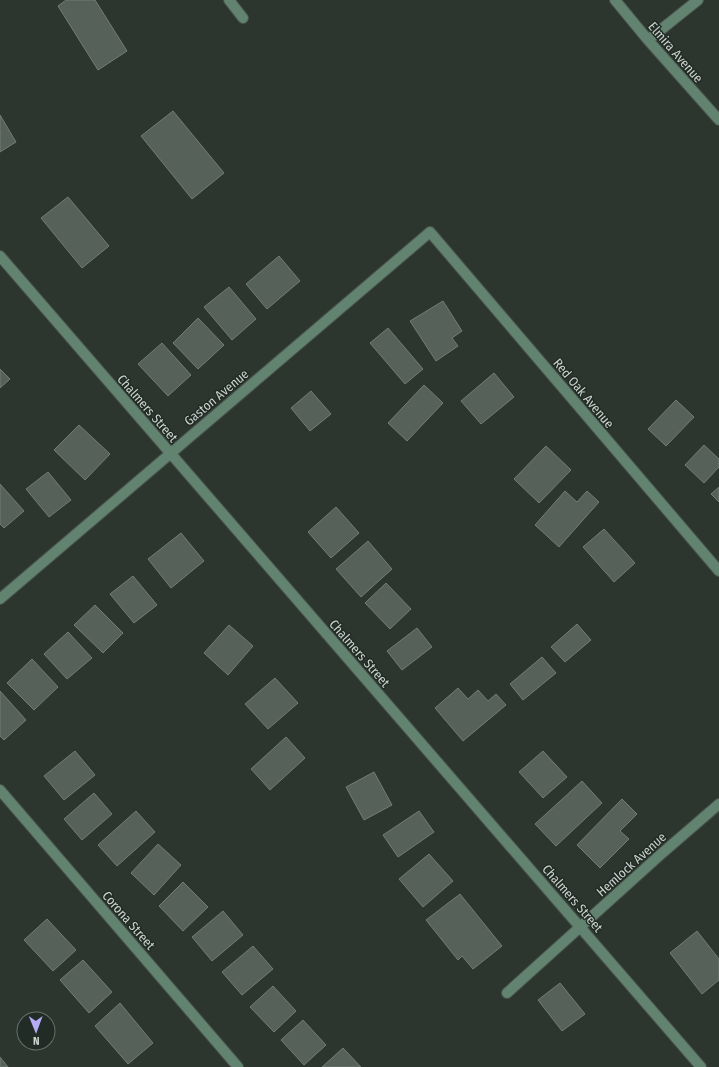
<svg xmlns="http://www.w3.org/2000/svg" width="719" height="1067" viewBox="0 0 719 1067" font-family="'Fira Sans Condensed',sans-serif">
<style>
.building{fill:#56615a;stroke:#717d75}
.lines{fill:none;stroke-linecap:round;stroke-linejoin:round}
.minor-casing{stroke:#49524c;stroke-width:12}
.minor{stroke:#61836f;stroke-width:10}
.labels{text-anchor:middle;stroke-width:3;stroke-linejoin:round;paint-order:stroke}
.street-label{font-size:13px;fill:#cdd3cf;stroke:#222c26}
</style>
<rect width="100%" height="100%" fill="#2c362f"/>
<!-- building -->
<path class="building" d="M66,0H95L127,51L98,70L58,6Z
M173,111L224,173L192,199L141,136Z
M0,115L16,142L0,152Z
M68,197L109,246L82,268L41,218Z
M279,256L300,281L267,309L246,284Z
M229,287L256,319L232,340L204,307Z
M443,301L462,331L452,338L458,346L436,361L410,321Z
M198,318L224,345L198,369L173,343Z
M388,328L423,369L405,384L370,343Z
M162,343L191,375L168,396L138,364Z
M0,369L10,379L0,388Z
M494,373L514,397L481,424L461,401Z
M424,385L443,403L407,441L388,423Z
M311,391L331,414L310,431L291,408Z
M676,400L694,417L666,446L648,429Z
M79,425L110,454L85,480L54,450Z
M704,445L719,459V467L704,483L685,465Z
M546,446L571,470L539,503L514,479Z
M48,472L71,500L49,517L26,489Z
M0,484L24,511L4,528L0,524Z
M719,487V502L711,494Z
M565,491L577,502L587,491L599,502L559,547L535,525Z
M336,507L359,533L331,558L308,532Z
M604,529L635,563L614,582L583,547Z
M181,533L204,561L171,588L148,559Z
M368,541L392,569L361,597L336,569Z
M133,576L157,605L134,623L110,594Z
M386,583L411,609L390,629L365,603Z
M95,605L123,633L103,653L74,625Z
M577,624L591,640L565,662L551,647Z
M229,625L253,646L228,675L204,653Z
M417,628L432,647L402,670L387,651Z
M68,632L92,658L67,679L44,654Z
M542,657L556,673L523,700L510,684Z
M32,659L58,687L34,710L7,683Z
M275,678L298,703L268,729L245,704Z
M458,688L468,699L478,690L488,701L496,694L506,705L463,741L435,708Z
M0,691L26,720L4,740L0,736Z
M286,737L305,758L270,790L251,769Z
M75,751L95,775L64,800L44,776Z
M543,751L567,777L543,798L519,772Z
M374,772L392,805L364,820L346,787Z
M582,781L602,803L556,846L535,824Z
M94,793L112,814L82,840L64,819Z
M622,799L637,814L620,831L629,839L600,868L577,845Z
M136,811L155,832L117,866L98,845Z
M419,811L434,832L398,857L383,835Z
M158,844L181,865L154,895L131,873Z
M429,854L453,881L423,907L399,879Z
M183,882L208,907L183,931L159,906Z
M460,894L502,946L473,969L462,956L458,960L426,920Z
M223,911L243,935L212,961L192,937Z
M47,919L76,950L53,971L24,940Z
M697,931L719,959V980L702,994L670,953Z
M253,946L273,969L242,995L222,972Z
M83,960L112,992L89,1013L60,980Z
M560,983L585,1014L562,1031L538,1000Z
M273,986L296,1011L274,1032L250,1007Z
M120,1003L153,1043L128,1064L95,1026Z
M303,1020L326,1045L304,1065L281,1040Z
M343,1048L361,1067H322Z
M0,1057L8,1067H0Z"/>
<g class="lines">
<defs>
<path id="minor" d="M229,0L243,18
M615,0L648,40L719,120
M648,40L698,0
M0,256L701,1067
M0,599L430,232L719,571
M0,790L238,1067
M507,993L660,855L719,804"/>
</defs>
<!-- minor casing -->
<use href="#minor" class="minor-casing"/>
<!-- minor -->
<use href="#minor" class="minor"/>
</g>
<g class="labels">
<!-- street labels -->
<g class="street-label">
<text transform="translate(676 52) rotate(49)" y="5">Elmira Avenue</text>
<text transform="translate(584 393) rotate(50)" y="5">Red Oak Avenue</text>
<text transform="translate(216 397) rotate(-40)" y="5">Gaston Avenue</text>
<text transform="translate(148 408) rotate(49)" y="5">Chalmers Street</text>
<text transform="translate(360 653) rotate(49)" y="5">Chalmers Street</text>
<text transform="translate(631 864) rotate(-42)" y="5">Hemlock Avenue</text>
<text transform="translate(573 898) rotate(49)" y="5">Chalmers Street</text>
<text transform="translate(129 920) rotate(49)" y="5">Corona Street</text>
</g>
</g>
<!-- north arrow -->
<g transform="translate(36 1031) rotate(179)"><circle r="19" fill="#222c26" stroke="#666f6a"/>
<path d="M0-3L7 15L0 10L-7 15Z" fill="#b5acf8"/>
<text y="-6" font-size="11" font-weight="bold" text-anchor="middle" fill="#cdd3cf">N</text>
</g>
</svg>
